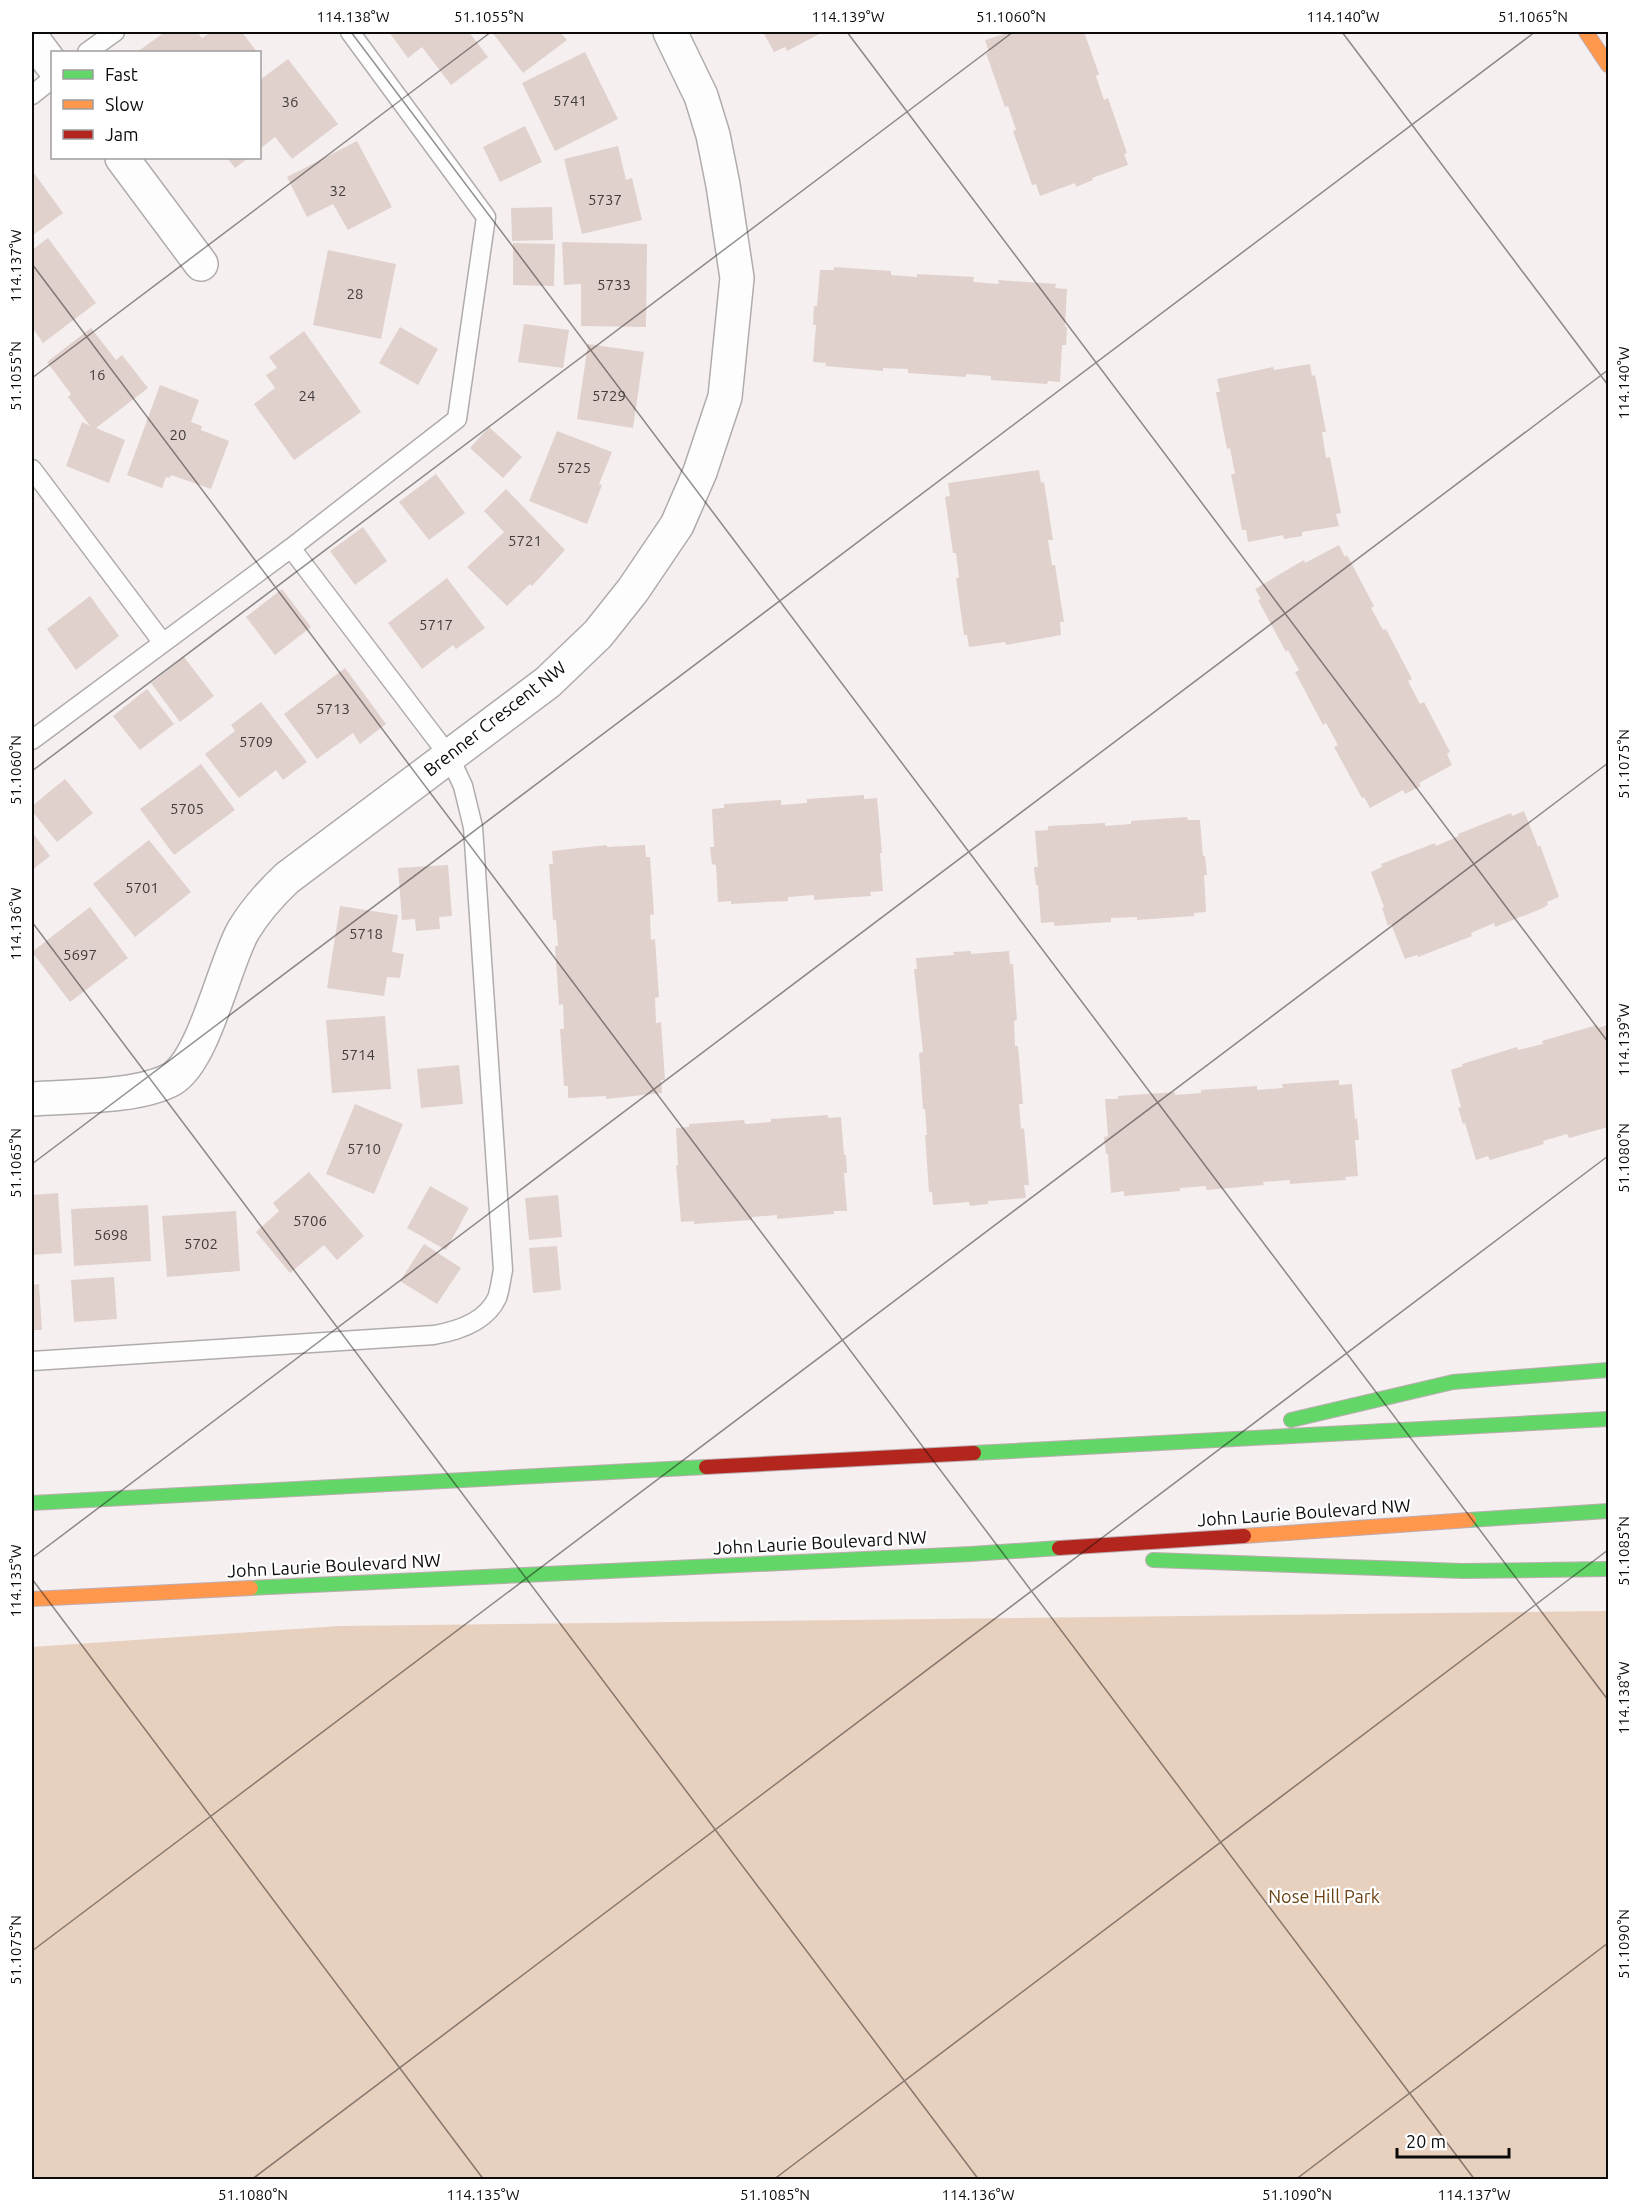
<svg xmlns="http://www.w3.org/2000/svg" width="1640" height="2211" viewBox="0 0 1640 2211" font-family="Ubuntu,sans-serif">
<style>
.green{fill:#e8d0be}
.building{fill:#e0d1cd}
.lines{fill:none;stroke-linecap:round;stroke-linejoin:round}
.lane-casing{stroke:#b1acac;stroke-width:21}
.street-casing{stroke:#b1acac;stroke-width:36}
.fast-casing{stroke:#bdacb2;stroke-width:16}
.slow-casing{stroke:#bdacb2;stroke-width:16}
.jam-casing{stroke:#bdacb2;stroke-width:16}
.lane{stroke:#fefdfd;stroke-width:18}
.street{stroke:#fefdfd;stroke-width:33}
.fast{stroke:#63d668;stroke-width:14}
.slow{stroke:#ff974d;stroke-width:14}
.jam{stroke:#b3261e;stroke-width:14}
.ticks{fill:none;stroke:#0d0a0a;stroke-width:1.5;stroke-opacity:0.45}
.labels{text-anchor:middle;stroke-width:4.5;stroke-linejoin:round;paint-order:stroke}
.number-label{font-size:15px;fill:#423c3b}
.street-label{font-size:18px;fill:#0d0a0a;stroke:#fff}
.park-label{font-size:18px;fill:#6d4213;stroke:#fff}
.neatline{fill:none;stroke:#0d0a0a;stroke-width:2}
.ticks-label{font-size:15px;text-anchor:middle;fill:#0d0a0a}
</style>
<rect width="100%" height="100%" fill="#f5efef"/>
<!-- green -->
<path class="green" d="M1608,1611V2179H32V1647L340,1626Z"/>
<!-- building -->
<path class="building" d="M165,32H197L202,38L211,32H242L257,52H137Z
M389,32H469L488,57L451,85L422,47L408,58Z
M492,32H560L567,40L523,73Z
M763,32H823L787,51L785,47L774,52Z
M1010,32H1084L1099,74L1096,76L1104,100L1108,98L1127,153L1124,154L1128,165L1092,178L1093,180L1076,187L1075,183L1040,196L1036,184L1032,185L1013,131L1016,130L1008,106L1005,107L986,53L989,52L985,40Z
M585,52L618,119L555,151L522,83Z
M288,59L338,124L292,159L275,137L260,149V80Z
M525,126L542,162L500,182L483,147Z
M357,141L392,207L348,230L333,204L307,217L287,177Z
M618,146L626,180L632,178L642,220L582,234L564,159Z
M227,158H248L235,168Z
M34,173L63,213L32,236V175Z
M552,207L553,240L512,241L511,208Z
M48,238L96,303L43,343L32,327V250Z
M562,242L647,244L646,327L581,326V284L564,285Z
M513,243L555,244L554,286L513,285Z
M328,250L396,264L381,339L313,325Z
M834,267L891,271V275L917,277V274L974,277L973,282L999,284L998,280L1056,284L1055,288L1067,289L1065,327H1067L1066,345H1062L1060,382L1048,381L1047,384L991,380V376L966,374V377L908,373V369L883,368V371L825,366L826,363L813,362L816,325H813L814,306H817L820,270H834Z
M524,324L569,330L563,368L518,362Z
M400,327L438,349L418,385L379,363Z
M91,328L116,360L122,355L148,388L96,428L125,440L109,483L66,466L82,422L90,426L68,397L71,394L47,362Z
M304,331L361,412L294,460L254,404L275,388L266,375L277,368L269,357Z
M588,344L644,352L633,428L577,419Z
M1310,364L1312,376L1315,375L1326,432H1322L1326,458L1330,457L1341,513L1336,514L1339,526L1302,532V536L1284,539L1283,535L1248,542L1246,530H1242L1231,474H1235L1230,448L1227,449L1216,392H1220L1217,379L1273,367L1274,370Z
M160,385L199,400L191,422L202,426L201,430L229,441L211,489L171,475L170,478L166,477L162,488L127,475Z
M489,427L522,457L503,478L470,448Z
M557,431L612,452L599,484L602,485L587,524L529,501Z
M1039,470L1041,483L1044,482L1053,540H1048L1052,565H1055L1064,622H1060L1061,635L1006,645L1005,642L969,647L967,635H964L956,578H959L956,553H953L945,497L950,496L948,483Z
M436,474L465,513L429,540L399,502Z
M506,489L565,550L532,586L530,584L507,606L467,567L504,532L484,511Z
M363,527L387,561L355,585L330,551Z
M1339,545L1345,557L1347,555L1374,606L1371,608L1383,630L1386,629L1412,679L1408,681L1420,704L1424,702L1450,752L1447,754L1452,765L1419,783L1421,786L1405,794L1403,790L1370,808L1364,797L1362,798L1334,747L1338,745L1326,723L1323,725L1295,672L1299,670L1288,650L1286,652L1258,600L1261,599L1255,589L1304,560L1305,563Z
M447,578L485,628L456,649L453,645L422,669L388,623Z
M282,589L311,627L275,655L246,617Z
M90,596L119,636L76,670L47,629Z
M184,657L214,696L180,722L151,683Z
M345,668L386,724L360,744L353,733L317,759L284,714Z
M147,689L174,724L140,750L113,716Z
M261,702L307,762L283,780L276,770L239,798L205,754L235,731L231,725Z
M201,764L235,810L174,855L140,809Z
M65,779L93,813L57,842L32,811V806Z
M864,795V799L877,798L882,853H880L883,891L870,892L871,896L814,900V895L788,897V901L731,904V901L718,902L716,865L712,864L710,847H714L712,809L724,808V804L781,800V805L807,803V799Z
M1524,811L1538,847L1540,845L1559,897L1547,902L1548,905L1541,909L1495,927L1494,923L1471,933L1472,936L1418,957L1417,955L1405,959L1391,924L1388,926L1382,908L1384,907L1371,872L1382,867L1381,864L1435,843L1436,846L1459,836L1458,834L1511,813L1512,816Z
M1187,817L1188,820H1200L1203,856H1205L1207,875H1204L1206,912L1194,913V916L1137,920V917L1111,918V922L1054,926V922L1041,923L1038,885H1036L1034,867H1038L1035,831L1048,830V826L1105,823V826L1131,824V821Z
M32,832L50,856L32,870Z
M149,840L191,892L135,937L93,884Z
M607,845V847L645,845L646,857H650L654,914L650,915L651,940L655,939L659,997L655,998L656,1023L661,1022L665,1080H661L662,1093L606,1099V1096L568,1098V1086H564L560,1029H564L563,1004L559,1005L555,946H558L556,920H553L549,864H553L552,851Z
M448,865L452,916L439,917L440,929L416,931L415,919L402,920L398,868Z
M340,906L398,915L392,952L404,954L400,978L387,977L384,996L327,988Z
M90,907L128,958L70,1002L32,952Z
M971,951V954L1009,951L1010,964H1013L1017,1020L1014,1021L1015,1046H1018L1023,1104H1019L1021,1129L1024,1128L1029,1185H1024L1026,1198L988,1201V1204L970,1206L969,1202L933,1205L932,1192H929L925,1135H927L925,1109H923L919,1053L923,1052L914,969H917L916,958L954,955L953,952Z
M385,1016L391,1089L332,1093L326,1020Z
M1597,1025L1598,1028L1608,1025V1127L1569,1138L1567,1134L1543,1141L1544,1144L1490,1160L1488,1156L1476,1160L1465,1123L1463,1124L1458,1108L1461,1107L1451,1070L1463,1066L1462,1064L1517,1047L1518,1050L1543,1044L1542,1041Z
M459,1065L463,1104L421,1108L417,1069Z
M1339,1080V1085L1352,1084L1355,1119L1357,1118L1359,1140H1355L1358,1176L1345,1177L1346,1180L1290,1184V1180L1263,1182L1264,1185L1206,1190V1186L1180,1188V1191L1124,1196V1191L1111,1193L1108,1154H1106L1104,1137L1108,1136L1105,1099H1118V1096L1175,1092V1095L1201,1093V1090L1257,1086V1090L1283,1088L1282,1084Z
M355,1104L403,1124L374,1194L326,1174Z
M828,1115V1118L841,1117L844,1155H846L847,1173H844L847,1211H834V1214L777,1219V1215L752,1217V1220L694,1224V1221L681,1222L676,1165H678L676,1128L689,1127V1124L744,1120L745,1124L771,1122V1119Z
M309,1172L364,1236L337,1260L324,1245L290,1273L256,1232L279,1211L273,1203Z
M430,1186L469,1208L446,1250L407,1228Z
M58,1193L62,1253L32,1255V1195Z
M558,1195L562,1237L529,1240L525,1198Z
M148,1205L151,1261L74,1266L71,1209Z
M236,1211L240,1271L167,1277L162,1216Z
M424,1244L461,1268L437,1304L400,1281Z
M557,1246L561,1290L533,1293L529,1248Z
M114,1277L117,1319L74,1322L71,1280Z
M39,1284L42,1330H32V1285Z"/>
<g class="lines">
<defs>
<path id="lane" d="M87,52L115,32
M32,95L52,79
M32,469L163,643
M32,740L291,548L457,419L486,217L350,32
M32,1361L434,1335C457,1331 486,1322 497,1298C500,1290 501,1279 503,1270L473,827L463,786L449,756L291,548"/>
<path id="street" d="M32,38L52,65
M122,158L201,264
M32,1099C71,1096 138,1098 172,1079C204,1060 224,965 243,931C255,911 270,894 287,878L548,682L598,634L633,590L677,525L700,472L725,397L737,278L723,185L713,135L701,96L670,32"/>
<path id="fast" d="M1291,1420L1453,1382L1608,1370
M974,1453L1608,1419
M32,1503L706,1467
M1469,1520L1608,1511
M1153,1560L1463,1571L1608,1569
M251,1588L971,1554L1059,1548"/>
<path id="slow" d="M1586,32L1608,65
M1244,1536L1469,1520
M32,1599L251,1588"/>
<path id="jam" d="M706,1467L974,1453
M1059,1548L1244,1536"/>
</defs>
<!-- lane casing -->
<use href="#lane" class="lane-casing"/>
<!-- street casing -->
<use href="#street" class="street-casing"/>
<!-- fast casing -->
<use href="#fast" class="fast-casing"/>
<!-- slow casing -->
<use href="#slow" class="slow-casing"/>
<!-- jam casing -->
<use href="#jam" class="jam-casing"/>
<!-- lane -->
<use href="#lane" class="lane"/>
<!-- street -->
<use href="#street" class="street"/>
<!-- fast -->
<use href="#fast" class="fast"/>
<!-- slow -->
<use href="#slow" class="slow"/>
<!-- jam -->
<use href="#jam" class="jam"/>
</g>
<!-- ticks -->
<path class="ticks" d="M351,32L1608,1700M847,32L1608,1042M1342,32L1608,385M32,264L1475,2180M32,378L491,32M32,771L1013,32M32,922L979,2180M32,1164L1535,32M32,1558L1608,370M32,1579L484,2180M32,1951L1608,763M251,2180L1608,1156M773,2180L1608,1550M1295,2180L1608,1943"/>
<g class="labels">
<!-- number labels -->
<g class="number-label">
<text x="570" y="106">5741</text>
<text x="290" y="107">36</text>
<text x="338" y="196">32</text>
<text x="605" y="205">5737</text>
<text x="614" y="290">5733</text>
<text x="355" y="299">28</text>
<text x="97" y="380">16</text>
<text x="307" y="401">24</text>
<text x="609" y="401">5729</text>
<text x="178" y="440">20</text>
<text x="574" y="473">5725</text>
<text x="525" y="546">5721</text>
<text x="436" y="630">5717</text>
<text x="333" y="714">5713</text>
<text x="256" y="747">5709</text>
<text x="187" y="814">5705</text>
<text x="142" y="893">5701</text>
<text x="366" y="939">5718</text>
<text x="80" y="960">5697</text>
<text x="358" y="1060">5714</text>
<text x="364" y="1154">5710</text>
<text x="310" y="1226">5706</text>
<text x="111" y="1240">5698</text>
<text x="201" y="1249">5702</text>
</g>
<!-- street labels -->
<g class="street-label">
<text transform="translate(495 719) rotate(-38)" y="6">Brenner Crescent NW</text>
<text transform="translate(1304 1513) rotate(-4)" y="6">John Laurie Boulevard NW</text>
<text transform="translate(820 1543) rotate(-3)" y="6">John Laurie Boulevard NW</text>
<text transform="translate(334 1566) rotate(-3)" y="6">John Laurie Boulevard NW</text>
</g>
<!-- park labels -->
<g class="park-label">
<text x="1324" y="1903">Nose Hill Park</text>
</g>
</g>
<!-- border -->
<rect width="1640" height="2211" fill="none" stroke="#ffffff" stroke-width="66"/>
<!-- legend -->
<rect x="51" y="51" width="210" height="108" fill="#ffffff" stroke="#9e9d9d" stroke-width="1.5"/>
<rect x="63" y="70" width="30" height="9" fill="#63d668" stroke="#9e9d9d" stroke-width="1.5"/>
<text x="105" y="81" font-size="18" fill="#0d0a0a">Fast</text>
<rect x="63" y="100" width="30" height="9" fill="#ff974d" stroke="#9e9d9d" stroke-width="1.5"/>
<text x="105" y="111" font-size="18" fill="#0d0a0a">Slow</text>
<rect x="63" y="130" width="30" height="9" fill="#b3261e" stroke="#9e9d9d" stroke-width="1.5"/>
<text x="105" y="141" font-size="18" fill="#0d0a0a">Jam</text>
<!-- scale -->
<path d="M1397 2148v9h112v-9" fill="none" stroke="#0d0a0a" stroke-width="3"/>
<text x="1406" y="2148" font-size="18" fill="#0d0a0a" stroke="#ffffff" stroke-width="4.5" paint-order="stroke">20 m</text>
<rect x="33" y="33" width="1574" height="2145" class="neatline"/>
<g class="ticks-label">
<text x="353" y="22">114.138°W</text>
<text x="489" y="22">51.1055°N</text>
<text x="848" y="22">114.139°W</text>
<text x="1011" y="22">51.1060°N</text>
<text x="1343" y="22">114.140°W</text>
<text x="1533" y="22">51.1065°N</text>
<text transform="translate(16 266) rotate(-90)" y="5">114.137°W</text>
<text transform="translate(16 376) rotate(-90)" y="5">51.1055°N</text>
<text transform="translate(1624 383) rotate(-90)" y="5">114.140°W</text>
<text transform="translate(1624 764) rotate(-90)" y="5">51.1075°N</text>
<text transform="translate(16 770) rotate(-90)" y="5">51.1060°N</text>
<text transform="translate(16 924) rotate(-90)" y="5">114.136°W</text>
<text transform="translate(1624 1040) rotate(-90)" y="5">114.139°W</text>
<text transform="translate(1624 1158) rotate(-90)" y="5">51.1080°N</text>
<text transform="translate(16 1163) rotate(-90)" y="5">51.1065°N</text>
<text transform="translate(1624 1551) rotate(-90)" y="5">51.1085°N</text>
<text transform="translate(16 1581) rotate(-90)" y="5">114.135°W</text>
<text transform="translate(1624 1698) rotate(-90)" y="5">114.138°W</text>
<text transform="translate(1624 1944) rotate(-90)" y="5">51.1090°N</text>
<text transform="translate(16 1950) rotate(-90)" y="5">51.1075°N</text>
<text x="253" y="2200">51.1080°N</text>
<text x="483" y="2200">114.135°W</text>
<text x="775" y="2200">51.1085°N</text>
<text x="978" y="2200">114.136°W</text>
<text x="1297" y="2200">51.1090°N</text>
<text x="1474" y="2200">114.137°W</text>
</g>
</svg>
